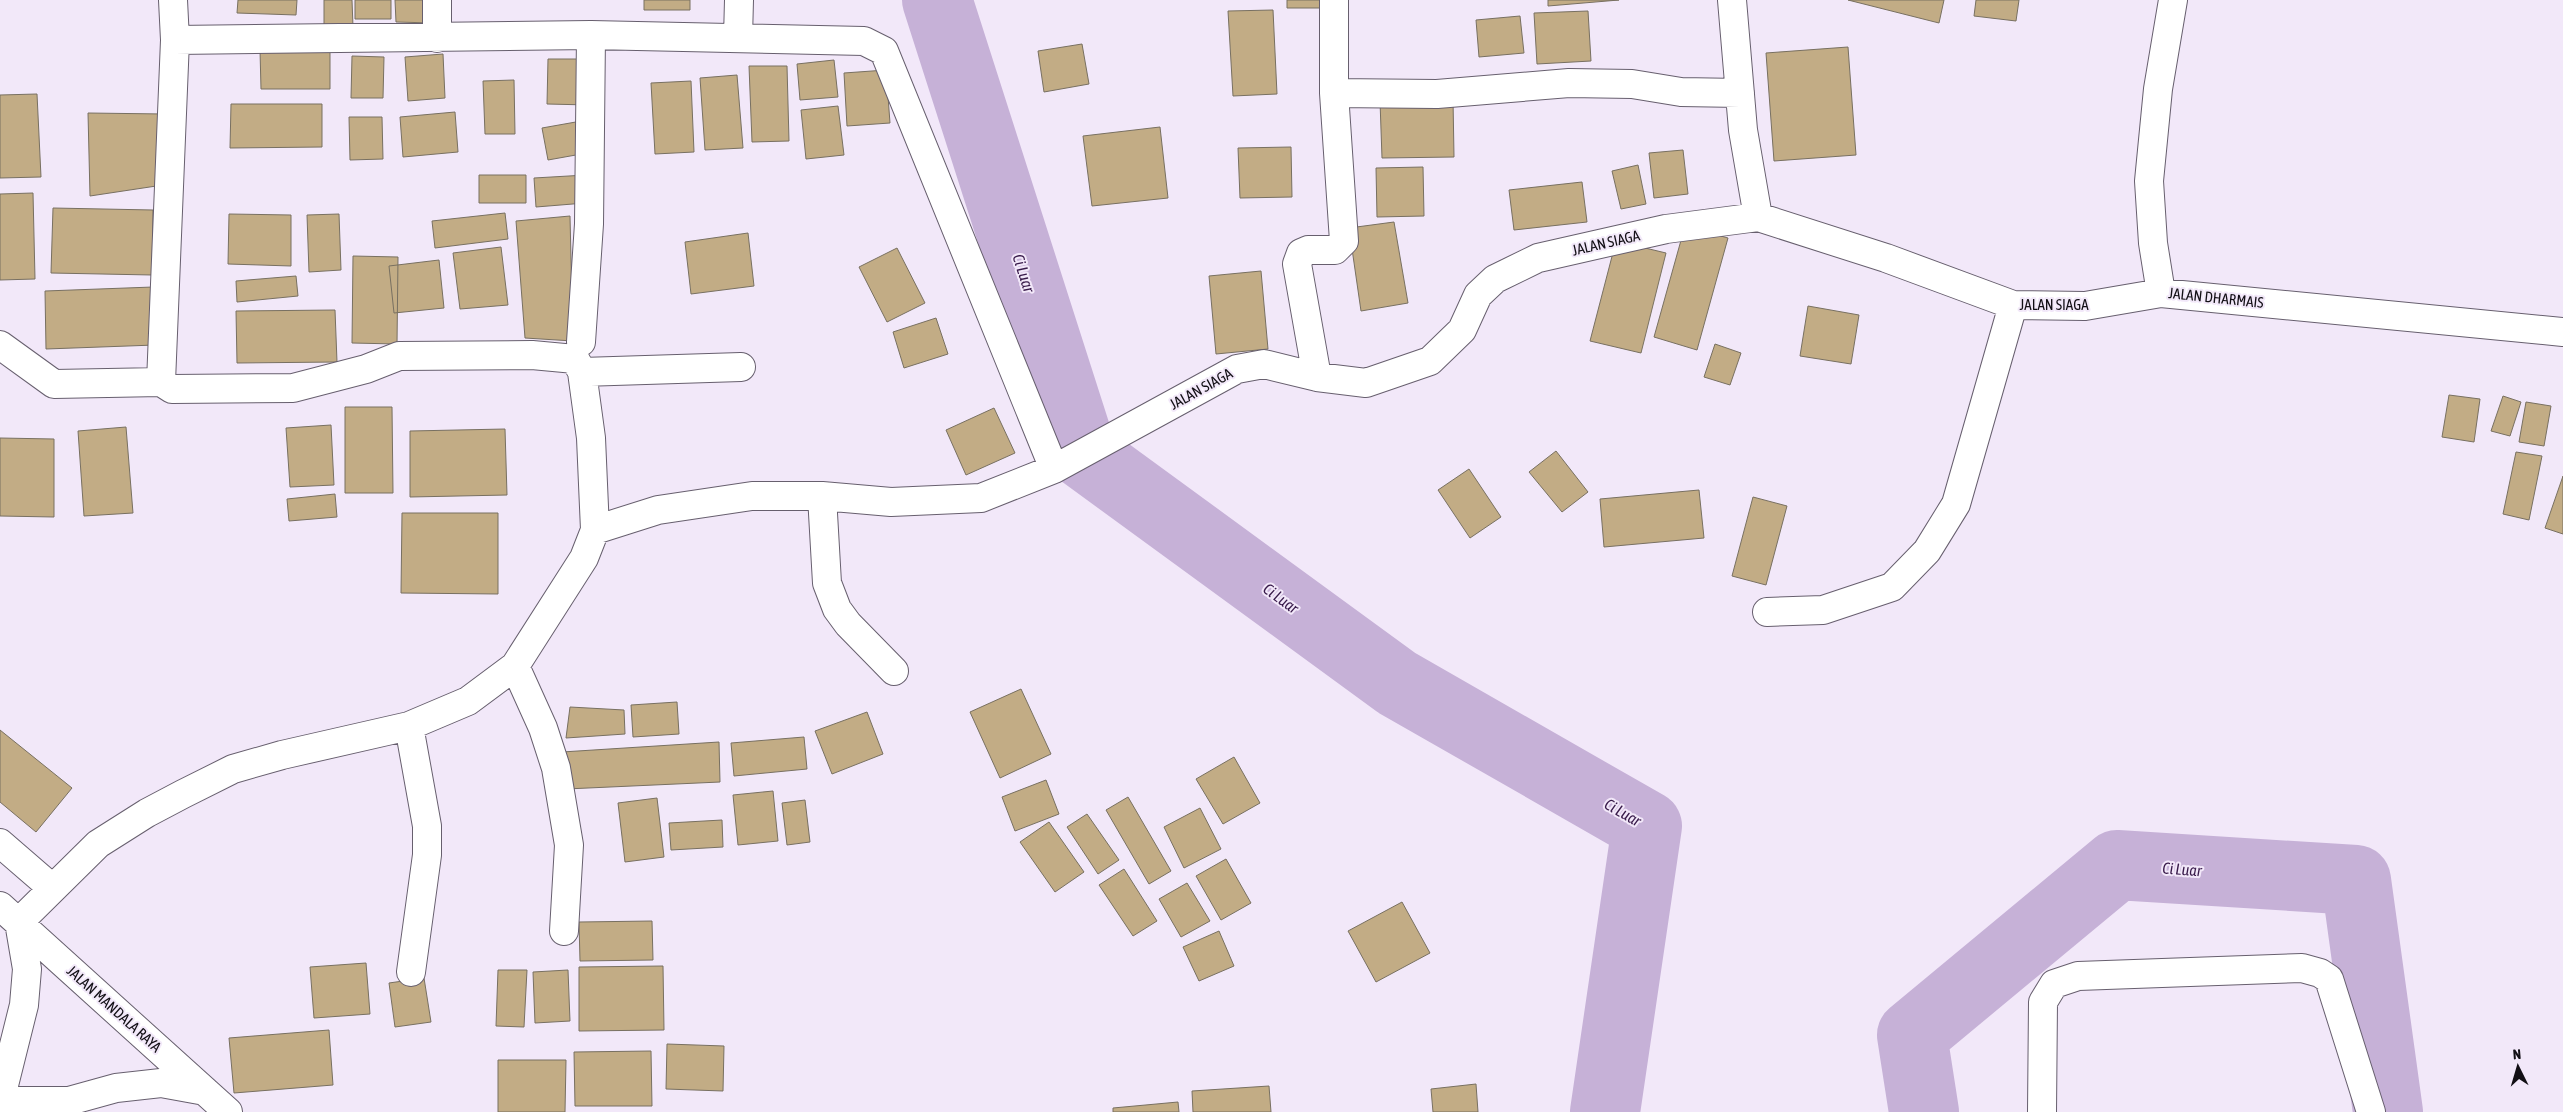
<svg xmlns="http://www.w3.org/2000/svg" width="2563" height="1112" viewBox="0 0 2563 1112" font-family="'Asap Condensed',sans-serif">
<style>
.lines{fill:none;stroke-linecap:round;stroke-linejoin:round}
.river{stroke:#c6b1d7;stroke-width:70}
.building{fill:#c2ac85;stroke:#787061}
.minor-casing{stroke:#675f6e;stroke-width:30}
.minor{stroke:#fff;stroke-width:28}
.labels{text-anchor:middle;stroke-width:4;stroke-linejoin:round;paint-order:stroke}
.street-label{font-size:15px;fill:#120f15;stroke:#f2e8f9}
.water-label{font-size:16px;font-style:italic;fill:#371949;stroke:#f2e8f9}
</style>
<rect width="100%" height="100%" fill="#f2e8f9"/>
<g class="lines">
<!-- river -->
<path class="river" d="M937,0L1082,453L1397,683L1647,826L1605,1112
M1924,1112L1912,1035L2117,865L2356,880L2388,1112"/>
</g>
<!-- building -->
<path class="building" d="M238,0H297L296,15L237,13Z
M324,0H352L353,27H324Z
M355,0H391V19H355Z
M395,0H431L433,23L396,22Z
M644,0H690V10H644Z
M1287,0H1323V8H1287Z
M1548,0H1619L1548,6Z
M1848,0H1944L1939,23Z
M1976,0H2019L2016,21L1974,16Z
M1273,10L1277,94L1233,96L1228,11Z
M1588,11L1591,61L1537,64L1534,13Z
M1520,16L1524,53L1479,57L1476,20Z
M1082,44L1089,84L1044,92L1038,51Z
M1848,47L1856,155L1774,161L1766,53Z
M260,50H330V89H261Z
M443,54L445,98L408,101L405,57Z
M352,56L384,57L383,98H351Z
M548,59H590L589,105L547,104Z
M834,60L838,97L800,100L797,64Z
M749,66H787L789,141L752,142Z
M886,70L890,123L847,126L844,73Z
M737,75L743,148L705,150L700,78Z
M514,80L515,134H485L483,81Z
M691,81L694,152L655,154L651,83Z
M37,94L41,177L0,178V95Z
M1453,99L1454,157L1382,158L1380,101Z
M231,104H322V147L230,148Z
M838,106L844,155L806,159L801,110Z
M455,112L458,152L403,157L400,117Z
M88,113L164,114L163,185L90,196Z
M349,117H382L383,159L350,160Z
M587,120V153L548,160L542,128Z
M1160,127L1168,198L1092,206L1083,136Z
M1291,147L1292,197L1240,198L1238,148Z
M1683,150L1688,194L1654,198L1649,153Z
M1638,165L1646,204L1621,209L1612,171Z
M1423,167L1424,216L1377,217L1376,168Z
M479,175H526V203H479Z
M586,175L585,203L536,207L534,178Z
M1582,182L1587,222L1514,230L1509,190Z
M33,193L35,279L0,280V194Z
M53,208L153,210L152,275L51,273Z
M505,213L508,239L435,248L432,221Z
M229,214L291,215V266L228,264Z
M339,214L341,270L309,272L307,215Z
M570,216L573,341L525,338L516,221Z
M1394,222L1408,303L1361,311L1349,228Z
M1685,226L1728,238L1697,350L1654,337Z
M748,233L754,286L691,294L685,242Z
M1616,241L1666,253L1641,353L1590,341Z
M501,247L508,305L460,309L453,253Z
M897,248L925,303L887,322L859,267Z
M353,256L398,257L397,344L352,343Z
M439,260L444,308L394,313L389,266Z
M1261,271L1268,349L1216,354L1209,276Z
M296,276L298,296L237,302L236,281Z
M153,287L155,345L46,349L45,291Z
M1808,306L1859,315L1851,364L1800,356Z
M335,310L337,362L237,363L236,311Z
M936,318L948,354L904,368L893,332Z
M1715,344L1741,353L1730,385L1704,377Z
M2449,395L2480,399L2474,442L2442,437Z
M2503,396L2521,402L2510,436L2491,431Z
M2526,402L2551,406L2544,446L2519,442Z
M345,407H392L393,493H345Z
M994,408L1015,453L966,475L946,430Z
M331,425L334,485L290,487L286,428Z
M126,427L133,513L84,516L78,431Z
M505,429L507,495L410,497V431Z
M0,438L54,439V517L0,516Z
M1556,451L1588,492L1562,512L1529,472Z
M2516,452L2542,456L2529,520L2503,514Z
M1469,469L1501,517L1470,538L1438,490Z
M2563,476V534L2545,528Z
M1699,490L1704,538L1604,547L1600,499Z
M335,494L337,517L289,521L287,499Z
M1753,497L1787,506L1766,585L1732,576Z
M402,513H498V594L401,593Z
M1021,689L1051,754L1000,778L970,712Z
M677,702L679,734L633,737L631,705Z
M570,707L624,710L625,734L566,738Z
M867,712L883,754L832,774L815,731Z
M0,730L72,788L36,832L0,802Z
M804,737L807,769L734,776L731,743Z
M719,742L720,782L566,789L562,752Z
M1234,757L1260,803L1223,824L1196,779Z
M1046,780L1059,814L1015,831L1002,797Z
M773,791L778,841L738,845L733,795Z
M1128,797L1171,871L1149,884L1106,810Z
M657,798L664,857L625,862L618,803Z
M805,800L810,842L787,845L782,803Z
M1200,808L1221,849L1184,868L1164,827Z
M1087,814L1119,860L1098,874L1067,827Z
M722,820L723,847L671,850L669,823Z
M1049,822L1084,872L1055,892L1020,842Z
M1226,859L1251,903L1221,920L1196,876Z
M1124,869L1157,921L1133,936L1099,885Z
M1187,883L1210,921L1181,937L1159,899Z
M1402,902L1430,953L1376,982L1348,931Z
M652,921L653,960L580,961L579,922Z
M1219,931L1234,966L1199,981L1183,947Z
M366,963L370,1014L314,1018L310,967Z
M663,966L664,1030L579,1031V967Z
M498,970H527L524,1027L496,1026Z
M568,970L570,1021L535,1023L533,972Z
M424,978L431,1022L395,1027L389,983Z
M329,1030L333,1085L234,1093L229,1038Z
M667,1044L724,1046L723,1091L666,1089Z
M651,1051L652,1106H575L574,1052Z
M498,1060H566L565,1112H498Z
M1476,1084L1478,1112H1433L1431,1089Z
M1269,1086L1271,1112H1193L1192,1091Z
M1178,1102L1179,1112H1113V1108Z"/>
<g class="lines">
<defs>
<path id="minor" d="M1732,0L1743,130L1758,217
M437,38V0
M738,38L739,0
M175,40L591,35L864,41L884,51L1054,469
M1334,93V0
M2161,293L2153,243L2149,181L2158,89L2173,0
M581,342L589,224L591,35
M0,345L54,384L161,382
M582,372L741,367
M1317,377L1297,264L1301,253L1308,250H1335L1344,241L1334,93L1437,94L1569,83L1632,84L1681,92L1740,93
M822,496L827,583L837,609L848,624L894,671
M595,530L658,510L752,496H822L891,502L981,498L1054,469L1237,369L1264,364L1317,377L1366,383L1430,361L1462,330L1478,295L1495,279L1538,258L1666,229L1758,217L1886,258L2013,305L2085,306L2161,293L2563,332
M1767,612L1823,610L1892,587L1927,551L1956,504L2013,305
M515,666L543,728L556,768L569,845L564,931
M409,726L427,826V855L411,972
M0,843L52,888
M0,906L228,1112
M0,1101L24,1005L27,969L19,922L98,844L147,813L183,794L233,769L282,755L409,726L468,701L515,666L584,558L595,530L591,438L582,372L575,359L532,355L399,356L366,369L293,388L172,389L161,382L175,40L173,0
M2,1101H69L116,1088L161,1083L205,1091
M2042,1112L2043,1002L2054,984L2078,976L2302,968L2320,973L2329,979L2371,1112"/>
</defs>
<!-- minor casing -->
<use href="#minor" class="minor-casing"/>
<!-- minor -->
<use href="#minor" class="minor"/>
</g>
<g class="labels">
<!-- street labels -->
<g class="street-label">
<text transform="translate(1606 243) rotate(-13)" y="5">JALAN SIAGA</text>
<text transform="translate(2216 298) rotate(6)" y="5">JALAN DHARMAIS</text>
<text x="2054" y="310">JALAN SIAGA</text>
<text transform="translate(1201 389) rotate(-29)" y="5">JALAN SIAGA</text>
<text transform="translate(114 1009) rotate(42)" y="5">JALAN MANDALA RAYA</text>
</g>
<!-- water labels -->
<g class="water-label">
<text transform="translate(1024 273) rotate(72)" y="6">Ci Luar</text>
<text transform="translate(1281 598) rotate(36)" y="6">Ci Luar</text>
<text transform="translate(1623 812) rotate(30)" y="6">Ci Luar</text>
<text transform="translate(2182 869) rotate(4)" y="6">Ci Luar</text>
</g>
</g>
<!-- north arrow -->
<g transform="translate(2518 1067) rotate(355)" stroke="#f2e8f9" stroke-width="4" paint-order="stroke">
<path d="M0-4L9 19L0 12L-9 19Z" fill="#120f15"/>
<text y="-8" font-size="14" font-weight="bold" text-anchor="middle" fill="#120f15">N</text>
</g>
</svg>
